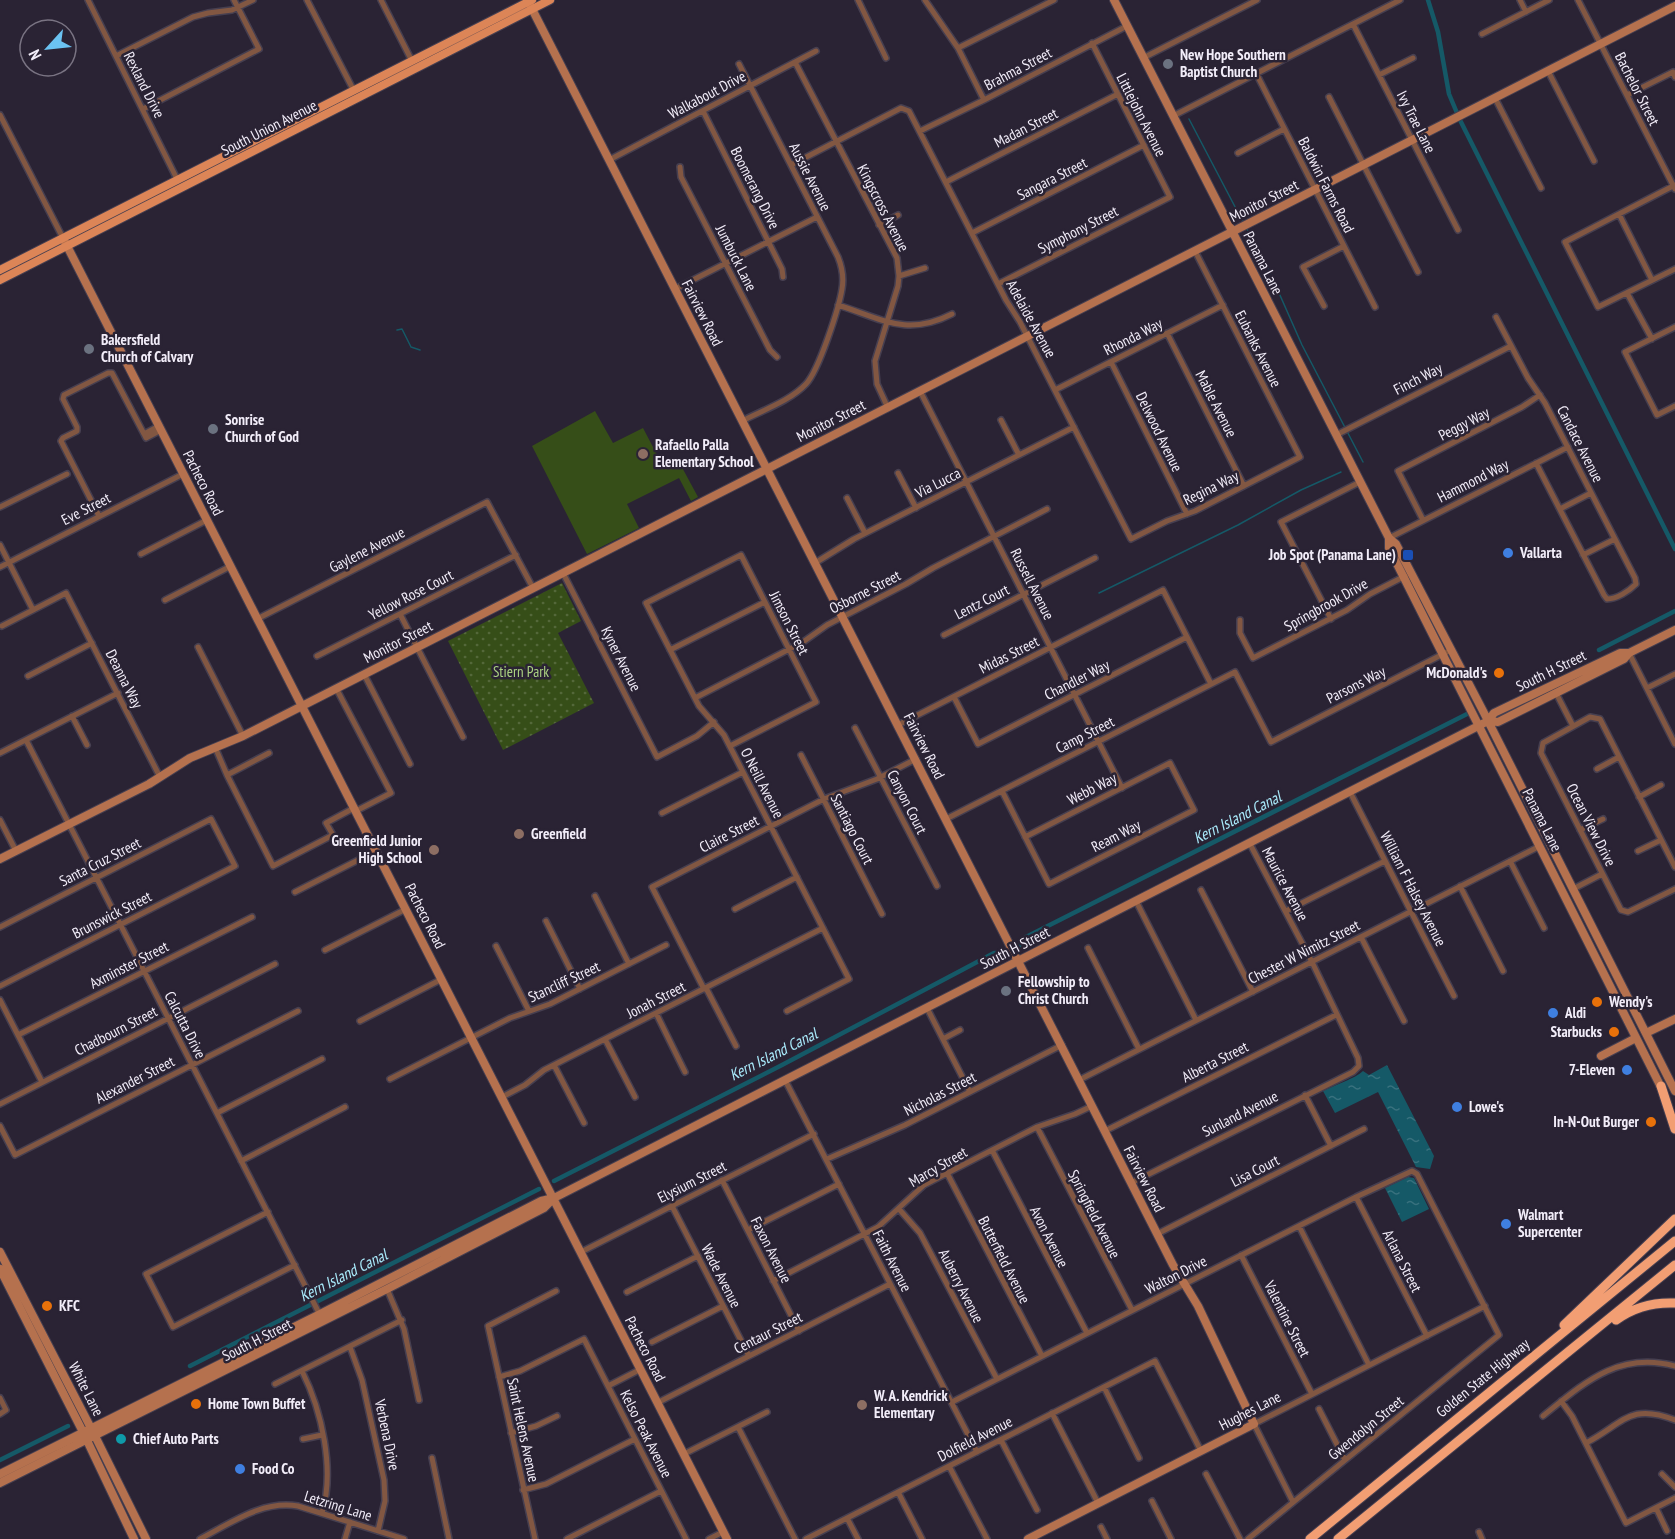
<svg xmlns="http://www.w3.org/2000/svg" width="1675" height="1539" viewBox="0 0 1675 1539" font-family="'PT Sans Narrow',sans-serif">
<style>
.grass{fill:#364e18}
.park{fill:url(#park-dots)}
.water{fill:url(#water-ripples)}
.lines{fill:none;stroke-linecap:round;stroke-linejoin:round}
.stream{stroke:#155967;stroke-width:1.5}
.canal{stroke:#155967;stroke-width:4.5}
.street-casing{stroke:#463f50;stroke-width:8}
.secondary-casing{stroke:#463f50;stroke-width:10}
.primary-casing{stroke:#463f50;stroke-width:10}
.highway-casing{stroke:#463f50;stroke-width:11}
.street{stroke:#825742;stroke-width:5}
.secondary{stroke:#b5714e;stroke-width:8}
.primary{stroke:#dc8557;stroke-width:8}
.highway{stroke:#f29e73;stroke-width:9}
.worship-dot{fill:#6b7280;stroke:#2a2334;stroke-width:2}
.education-dot{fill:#8d6e63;stroke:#2a2334;stroke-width:2}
.shop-dot{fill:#3f7fe0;stroke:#2a2334;stroke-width:2}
.transit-dot{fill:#1a4fb4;stroke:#2a2334;stroke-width:2}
.food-dot{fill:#e8710a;stroke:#2a2334;stroke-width:2}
.culture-dot{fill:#0f9aa8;stroke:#2a2334;stroke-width:2}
.labels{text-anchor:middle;stroke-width:5;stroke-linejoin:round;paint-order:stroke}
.poi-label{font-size:15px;font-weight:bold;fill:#f2edf9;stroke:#2a2334;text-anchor:start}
.street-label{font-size:15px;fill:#f2edf9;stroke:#2a2334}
.park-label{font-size:15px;fill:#acd382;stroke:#2a2334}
.water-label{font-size:16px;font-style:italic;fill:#aaebfc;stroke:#2a2334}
</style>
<defs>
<pattern id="park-dots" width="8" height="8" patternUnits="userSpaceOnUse" patternTransform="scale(1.5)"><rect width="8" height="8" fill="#364e18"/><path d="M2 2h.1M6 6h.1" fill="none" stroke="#54683a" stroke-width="1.8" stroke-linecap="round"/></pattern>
<pattern id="water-ripples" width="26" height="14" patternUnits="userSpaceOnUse" patternTransform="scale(1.5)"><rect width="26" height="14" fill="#155967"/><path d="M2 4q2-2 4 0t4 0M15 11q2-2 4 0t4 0" fill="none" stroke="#38717e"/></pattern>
</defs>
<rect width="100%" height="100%" fill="#2a2334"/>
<!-- grass -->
<path class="grass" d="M595,411L613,443L643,428L664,468L678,460L698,497L691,501L679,478L627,504L639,528L587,554L532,446Z"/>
<!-- park -->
<path class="park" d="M562,583L581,621L558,633L594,703L503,750L448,641Z"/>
<!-- water -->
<path class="water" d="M1387,1065L1434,1156L1430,1169L1416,1167L1378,1092L1335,1113L1323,1091C1333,1086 1356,1078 1363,1071L1369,1075Z
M1408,1177L1414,1178L1429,1209L1402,1222L1385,1188Z"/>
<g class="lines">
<!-- stream -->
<path class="stream" d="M1189,119L1243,222
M1247,229L1268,268L1302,345L1363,462
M397,330L402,329L411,347L420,350
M1099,593L1238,525L1301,490L1341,472"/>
<!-- canal -->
<path class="canal" d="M1428,0L1438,32L1449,94L1457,113
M1460,120L1675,549
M1599,650L1675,611
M1020,945L1026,937L1467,714
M554,1181L782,1065L962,970L994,953H1005
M190,1366L539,1189
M0,1460L68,1426"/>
<defs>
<path id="street" d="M88,0L178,181
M307,0L354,91
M381,0L412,61
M858,0L886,58
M925,0L958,48L984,100
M1520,0L1526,12
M1578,0L1675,189
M1353,24L1458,230
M1482,34L1549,0
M958,48L1054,0
M116,56L193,17L208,13L232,10L253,0
M1143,58L1257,0
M795,62L897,258L899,276L898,286L875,361L877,384L888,408
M739,64L838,257C842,267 844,278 842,289C839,308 819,370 806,384C790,401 763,410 742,421
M1548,71L1594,161
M1256,73L1375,307
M1379,75L1413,58
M1627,95L1673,72L1675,77
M1329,97L1418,272
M1495,98L1541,188
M143,109L259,49L234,0
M703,111L782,269L783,277
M0,115L64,240
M1173,116L1400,0
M920,131L984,100L1127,26
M1238,153L1284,129
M609,160L816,51
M791,165L901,108L909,111L1006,300L1020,322L1131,539L1167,521L1195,511L1300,457L1195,251
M680,167L681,177L770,350L777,357
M946,182L1118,94
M1675,185L1565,242L1598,307L1675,269
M1619,214L1652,280
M879,225L898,215
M972,233L1144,145
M899,276L925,268
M998,284L1170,197L1092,43
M675,289L817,217
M1627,293L1652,339
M838,305C882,319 907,337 952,314
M1324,306L1303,267L1344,246
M1496,317L1528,378L1545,403L1635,578L1636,584C1629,591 1617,599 1607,599L1604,595L1536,463
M1675,327L1625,352L1657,415L1675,406
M1167,333L1244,486
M1111,362L1187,514
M1055,390L1223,305
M920,391L1122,788
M1001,420L1019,455
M159,426L144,434L146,438L161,430
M1336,435L1511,346
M898,473L916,508
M847,498L865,533
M0,507L67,474
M1560,509L1591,493
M99,516L61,441L63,438L77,431V427L63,399L64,395L108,373H112L144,434
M1423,520L1398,471L1522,407L1540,395
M1389,538L1568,447
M0,545L33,610
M141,554L207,520
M1583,555L1615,539
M815,563L854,539L1074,427
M0,567L183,474
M563,573L657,757L697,736L714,722
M165,600L231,566
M400,614L463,737
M257,619L487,502L533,588
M1331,619L1281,522L1360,482
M1240,620V633L1253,658L1347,610L1370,594L1405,576
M2,626L66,593L160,777
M944,635L1095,558
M198,647L243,736
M670,650L765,602
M1629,653L1675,744
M317,656L516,555
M364,674L410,764
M28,676L92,643
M336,688L391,793L356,811
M1647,688L1675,674
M1556,693L1573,726
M954,697L978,744L1187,637
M695,698L803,642L827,625L906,584L933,568L1047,509
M72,716L87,745
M898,725L1163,590L1211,684
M855,728L937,886
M26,740L320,1315
M730,746L816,702L741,555L646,603L699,706L724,735L849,979L787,1011
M215,747L227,775
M0,753L118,693
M269,753L227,775L273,866L333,835L326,823L354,808
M801,755L882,914
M1597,769L1619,757
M1002,791L1049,884L1194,810L1170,763L1025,837
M1350,792L1454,996
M1639,797L1661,785
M662,813L743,772
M946,819L1235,672L1271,742L1451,650
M0,820L16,851
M1580,830L1603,819
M1638,851L1661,840
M1510,861L1544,928
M1675,867L1600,719L1590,717L1543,743L1541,753L1621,910L1628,912L1675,889
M1460,886L1503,971
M1573,889L1602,874
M1201,890L1253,992
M295,892L376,851
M595,896L629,964
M1136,901L1196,1020
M735,909L797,877
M1286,911L1385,861
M546,921L580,989
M0,927L211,819L235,866L0,986
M1361,937L1404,1021
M496,946L529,1011
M1088,948L1139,1049
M325,950L406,909
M706,988L736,1046
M704,989L652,887L824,799L877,779L916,759
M0,1000L42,1082
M927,1008L970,1092
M656,1013L685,1072
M360,1021L442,979
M18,1035L252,917
M605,1039L635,1097
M943,1039L960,1030
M554,1065L584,1123
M390,1079L510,1018L550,1004L666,945
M785,1080L977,1452
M1079,1080L1540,846
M1305,1095L1331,1146
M502,1097L525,1085L544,1070L823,928
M0,1104L275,964
M217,1113L322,1059
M0,1126L15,1155L298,1011
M1037,1127L1132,1310
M1105,1131L1336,1015
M992,1150L1087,1333
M827,1159L905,1125L1062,1045
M241,1161L345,1107
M947,1173L1042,1356
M722,1180L799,1331
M1131,1183L1353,1072L1359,1066L1358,1058L1312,962L1250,844
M1356,1197L1427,1336
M672,1206L749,1356
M899,1209L920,1233L997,1379
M268,1212L146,1274L173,1327L295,1265
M1299,1226L1369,1365
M748,1230L839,1184
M1157,1234L1364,1129
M581,1252L814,1134
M1241,1255L1312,1394
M773,1281L878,1227L924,1185L1037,1127L1075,1114L1092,1106
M387,1289L404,1329L419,1400
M627,1292L698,1256
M652,1342L723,1306
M350,1347L362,1380L384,1480L385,1501L378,1531
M302,1371C322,1411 335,1470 322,1513
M499,1377L520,1371L584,1339L686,1539
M275,1384L402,1320
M608,1386L641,1369
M1104,1387L1139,1458
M0,1398L6,1410L0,1414
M1561,1401L1572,1416L1626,1523L1675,1498
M952,1402L1356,1197L1412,1171L1417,1174L1499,1335L1248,1539
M657,1403L890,1284
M1319,1409L1345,1460
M1052,1413L1098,1503
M1543,1416C1584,1383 1618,1351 1675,1366
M738,1427L795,1539
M511,1433L536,1426L557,1416
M303,1439L322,1435
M1001,1440L1037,1510
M1586,1443C1623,1424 1629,1402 1675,1420
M684,1454L767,1412
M432,1458L449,1539
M949,1466L987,1539
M1206,1474L1240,1539
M1662,1474L1675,1487
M523,1490L546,1484L635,1439
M898,1492L922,1539
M1152,1501L1171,1539
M1293,1502L1254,1424L1485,1306
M1656,1508L1667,1531
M847,1518L858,1539
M1101,1527L1107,1539
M1479,1532L1482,1539
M200,1539C231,1523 262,1500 298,1506L404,1539
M345,1539L350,1522
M535,1539L488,1326L556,1291
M567,1539L661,1491
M709,1539L723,1532
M806,1539L1155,1361L1201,1451"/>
<path id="secondary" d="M1114,0L1389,538L1396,544L1483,711L1675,1091
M530,5L1173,1265L1198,1306L1254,1424L1028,1539
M65,242L727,1539
M1389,538V548L1662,1089
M1488,721L1498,722L1624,659L1629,653L1675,630
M0,859L149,784L190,758L243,736L1675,6
M1646,1033L1675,1019
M1601,1056L1636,1038
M0,1252L95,1436L146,1539
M0,1269L83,1432L134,1539
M0,1474L320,1314L541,1201L554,1198L1488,721L1494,713L1620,653H1629
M0,1483L387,1289L544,1208L553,1199"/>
<path id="primary" d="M0,270L532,0
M0,280L550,0"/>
<path id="highway" d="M1661,1086L1675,1129
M1616,1320C1634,1307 1653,1302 1675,1303
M1564,1325L1675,1219
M1310,1539L1675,1241
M1338,1539L1675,1265"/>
</defs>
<!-- street casing -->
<use href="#street" class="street-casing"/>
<!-- secondary casing -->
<use href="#secondary" class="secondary-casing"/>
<!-- primary casing -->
<use href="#primary" class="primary-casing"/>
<!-- highway casing -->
<use href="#highway" class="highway-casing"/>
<!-- street -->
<use href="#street" class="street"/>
<!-- secondary -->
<use href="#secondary" class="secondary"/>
<!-- primary -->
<use href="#primary" class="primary"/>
<!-- highway -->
<use href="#highway" class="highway"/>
</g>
<!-- markers -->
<g class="worship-dot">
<circle cx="1168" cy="64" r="6"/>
<circle cx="89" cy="349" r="6"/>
<circle cx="213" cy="429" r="6"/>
<circle cx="1006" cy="991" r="6"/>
</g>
<g class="education-dot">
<circle cx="643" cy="454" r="6"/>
<circle cx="519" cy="834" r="6"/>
<circle cx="434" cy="850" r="6"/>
<circle cx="862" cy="1405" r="6"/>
</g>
<g class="shop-dot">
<circle cx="1508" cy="553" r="6"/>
<circle cx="1553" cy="1013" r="6"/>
<circle cx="1627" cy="1070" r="6"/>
<circle cx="1457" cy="1107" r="6"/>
<circle cx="1506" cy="1224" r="6"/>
<circle cx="240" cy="1469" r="6"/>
</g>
<rect class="transit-dot" x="1402" y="549" width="12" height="12" rx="3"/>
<g class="food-dot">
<circle cx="1499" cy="673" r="6"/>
<circle cx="1597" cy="1002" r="6"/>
<circle cx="1614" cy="1032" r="6"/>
<circle cx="1651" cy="1122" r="6"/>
<circle cx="47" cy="1306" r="6"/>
<circle cx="196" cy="1404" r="6"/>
</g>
<circle class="culture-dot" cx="121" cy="1439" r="6"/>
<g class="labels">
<!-- poi labels -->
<g class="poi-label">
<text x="1180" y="60">New Hope Southern<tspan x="1180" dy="17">Baptist Church</tspan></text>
<text x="101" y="345">Bakersfield<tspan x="101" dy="17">Church of Calvary</tspan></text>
<text x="225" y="425">Sonrise<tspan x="225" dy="17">Church of God</tspan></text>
<text x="655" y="450">Rafaello Palla<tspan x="655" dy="17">Elementary School</tspan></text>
<text x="1520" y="558">Vallarta</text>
<text x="1396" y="560" text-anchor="end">Job Spot (Panama Lane)</text>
<text x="1487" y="678" text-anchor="end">McDonald's</text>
<text x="531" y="839">Greenfield</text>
<text x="422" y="846" text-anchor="end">Greenfield Junior<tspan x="422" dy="17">High School</tspan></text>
<text x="1018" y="987">Fellowship to<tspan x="1018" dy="17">Christ Church</tspan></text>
<text x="1609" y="1007">Wendy's</text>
<text x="1565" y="1018">Aldi</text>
<text x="1602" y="1037" text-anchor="end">Starbucks</text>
<text x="1615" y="1075" text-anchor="end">7-Eleven</text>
<text x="1469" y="1112">Lowe's</text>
<text x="1639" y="1127" text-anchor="end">In-N-Out Burger</text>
<text x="1518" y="1220">Walmart<tspan x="1518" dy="17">Supercenter</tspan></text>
<text x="59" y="1311">KFC</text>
<text x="874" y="1401">W. A. Kendrick<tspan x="874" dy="17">Elementary</tspan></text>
<text x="208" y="1409">Home Town Buffet</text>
<text x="133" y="1444">Chief Auto Parts</text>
<text x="252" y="1474">Food Co</text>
</g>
<!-- street labels -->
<g class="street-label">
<text transform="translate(1018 69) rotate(-28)" y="5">Brahma Street</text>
<text transform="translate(144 85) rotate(63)" y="5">Rexland Drive</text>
<text transform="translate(1637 89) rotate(63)" y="5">Bachelor Street</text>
<text transform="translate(707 95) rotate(-28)" y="5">Walkabout Drive</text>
<text transform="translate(1141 115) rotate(63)" y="5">Littlejohn Avenue</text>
<text transform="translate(1416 122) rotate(63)" y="5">Ivy Trae Lane</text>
<text transform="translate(269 128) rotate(-27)" y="5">South Union Avenue</text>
<text transform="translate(1026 128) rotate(-27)" y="5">Madan Street</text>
<text transform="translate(810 177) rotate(63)" y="5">Aussie Avenue</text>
<text transform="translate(1052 179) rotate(-27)" y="5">Sangara Street</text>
<text transform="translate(1326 185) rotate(63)" y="5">Baldwin Farms Road</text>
<text transform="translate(755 188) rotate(63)" y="5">Boomerang Drive</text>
<text transform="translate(1264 201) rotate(-27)" y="5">Monitor Street</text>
<text transform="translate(883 208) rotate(63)" y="5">Kingscross Avenue</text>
<text transform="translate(1078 230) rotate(-27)" y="5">Symphony Street</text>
<text transform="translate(736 258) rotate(63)" y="5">Jumbuck Lane</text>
<text transform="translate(1263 263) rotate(63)" y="5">Panama Lane</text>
<text transform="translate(702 313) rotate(63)" y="5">Fairview Road</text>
<text transform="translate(1031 319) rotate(61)" y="5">Adelaide Avenue</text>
<text transform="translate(1133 337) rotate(-27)" y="5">Rhonda Way</text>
<text transform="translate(1258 349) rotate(63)" y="5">Eubanks Avenue</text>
<text transform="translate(1418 379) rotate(-27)" y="5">Finch Way</text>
<text transform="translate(1216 404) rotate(63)" y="5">Mable Avenue</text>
<text transform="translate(831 421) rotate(-27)" y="5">Monitor Street</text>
<text transform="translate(1464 424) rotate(-27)" y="5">Peggy Way</text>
<text transform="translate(1159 432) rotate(64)" y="5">Delwood Avenue</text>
<text transform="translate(1580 444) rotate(63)" y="5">Candace Avenue</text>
<text transform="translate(1473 481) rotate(-27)" y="5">Hammond Way</text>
<text transform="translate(203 483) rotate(63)" y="5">Pacheco Road</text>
<text transform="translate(938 483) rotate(-27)" y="5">Via Lucca</text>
<text transform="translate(1211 488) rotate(-26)" y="5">Regina Way</text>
<text transform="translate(86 509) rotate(-27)" y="5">Eve Street</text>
<text transform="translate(367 550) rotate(-27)" y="5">Gaylene Avenue</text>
<text transform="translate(1032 584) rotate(63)" y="5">Russell Avenue</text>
<text transform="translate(865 592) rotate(-27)" y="5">Osborne Street</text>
<text transform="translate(411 595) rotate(-27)" y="5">Yellow Rose Court</text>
<text transform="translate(982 602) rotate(-27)" y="5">Lentz Court</text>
<text transform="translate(1326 605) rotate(-29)" y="5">Springbrook Drive</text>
<text transform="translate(789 623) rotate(63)" y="5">Jimson Street</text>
<text transform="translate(398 642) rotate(-27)" y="5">Monitor Street</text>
<text transform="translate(1009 655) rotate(-27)" y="5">Midas Street</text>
<text transform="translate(621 659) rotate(63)" y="5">Kyner Avenue</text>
<text transform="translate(1551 671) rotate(-26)" y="5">South H Street</text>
<text transform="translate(124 679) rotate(63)" y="5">Deanna Way</text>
<text transform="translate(1077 680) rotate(-27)" y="5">Chandler Way</text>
<text transform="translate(1356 685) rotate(-27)" y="5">Parsons Way</text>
<text transform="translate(1085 735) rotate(-27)" y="5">Camp Street</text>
<text transform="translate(924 746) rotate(63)" y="5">Fairview Road</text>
<text transform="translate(762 783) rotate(63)" y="5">O Neill Avenue</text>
<text transform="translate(1092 789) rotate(-27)" y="5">Webb Way</text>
<text transform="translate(907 802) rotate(63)" y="5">Canyon Court</text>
<text transform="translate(1542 820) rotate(63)" y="5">Panama Lane</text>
<text transform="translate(1591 825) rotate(63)" y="5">Ocean View Drive</text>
<text transform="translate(852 829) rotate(63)" y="5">Santiago Court</text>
<text transform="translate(729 834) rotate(-27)" y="5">Claire Street</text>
<text transform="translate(1116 836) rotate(-27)" y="5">Ream Way</text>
<text transform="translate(100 862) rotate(-27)" y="5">Santa Cruz Street</text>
<text transform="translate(1285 884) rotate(62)" y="5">Maurice Avenue</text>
<text transform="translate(1413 889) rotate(63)" y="5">William F Halsey Avenue</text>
<text transform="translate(112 915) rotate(-27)" y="5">Brunswick Street</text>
<text transform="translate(425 916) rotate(63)" y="5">Pacheco Road</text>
<text transform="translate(1015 948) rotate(-27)" y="5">South H Street</text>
<text transform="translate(1304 952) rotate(-27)" y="5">Chester W Nimitz Street</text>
<text transform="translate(129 965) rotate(-27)" y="5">Axminster Street</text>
<text transform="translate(564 982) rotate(-25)" y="5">Stancliff Street</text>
<text transform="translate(656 1000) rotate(-27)" y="5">Jonah Street</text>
<text transform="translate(185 1025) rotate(63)" y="5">Calcutta Drive</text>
<text transform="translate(116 1031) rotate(-27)" y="5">Chadbourn Street</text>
<text transform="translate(1215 1062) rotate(-27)" y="5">Alberta Street</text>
<text transform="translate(135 1080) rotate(-27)" y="5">Alexander Street</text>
<text transform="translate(940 1094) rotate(-27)" y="5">Nicholas Street</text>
<text transform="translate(1240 1114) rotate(-27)" y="5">Sunland Avenue</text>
<text transform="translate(938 1167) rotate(-30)" y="5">Marcy Street</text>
<text transform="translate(1255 1171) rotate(-27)" y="5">Lisa Court</text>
<text transform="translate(1144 1179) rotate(63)" y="5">Fairview Road</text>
<text transform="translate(692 1182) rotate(-27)" y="5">Elysium Street</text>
<text transform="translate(1094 1214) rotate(63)" y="5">Springfield Avenue</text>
<text transform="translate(1049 1237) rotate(63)" y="5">Avon Avenue</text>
<text transform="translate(771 1250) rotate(63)" y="5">Faxon Avenue</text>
<text transform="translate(1004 1260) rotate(63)" y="5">Butterfield Avenue</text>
<text transform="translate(892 1261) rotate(63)" y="5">Faith Avenue</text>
<text transform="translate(1402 1261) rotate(63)" y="5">Arlana Street</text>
<text transform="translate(1176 1275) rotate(-27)" y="5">Walton Drive</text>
<text transform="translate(721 1276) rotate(63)" y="5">Wade Avenue</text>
<text transform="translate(961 1286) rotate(63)" y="5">Auberry Avenue</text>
<text transform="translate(1287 1319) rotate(63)" y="5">Valentine Street</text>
<text transform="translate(768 1333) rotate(-27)" y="5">Centaur Street</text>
<text transform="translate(257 1340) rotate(-27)" y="5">South H Street</text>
<text transform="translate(645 1349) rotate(63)" y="5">Pacheco Road</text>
<text transform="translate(1483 1378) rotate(-39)" y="5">Golden State Highway</text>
<text transform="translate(86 1389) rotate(63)" y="5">White Lane</text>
<text transform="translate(1250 1411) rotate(-27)" y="5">Hughes Lane</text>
<text transform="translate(1366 1428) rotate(-39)" y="5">Gwendolyn Street</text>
<text transform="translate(523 1430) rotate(78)" y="5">Saint Helens Avenue</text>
<text transform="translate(646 1434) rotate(63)" y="5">Kelso Peak Avenue</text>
<text transform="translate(387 1435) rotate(78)" y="5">Verbena Drive</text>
<text transform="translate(975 1439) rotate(-27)" y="5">Dolfield Avenue</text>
<text transform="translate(338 1506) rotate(17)" y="5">Letzring Lane</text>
</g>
<!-- park labels -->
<g class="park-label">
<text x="521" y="677">Stiern Park</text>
</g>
<!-- water labels -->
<g class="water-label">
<text transform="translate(1237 817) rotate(-27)" y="6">Kern Island Canal</text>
<text transform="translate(773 1054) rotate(-27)" y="6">Kern Island Canal</text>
<text transform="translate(343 1275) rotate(-27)" y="6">Kern Island Canal</text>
</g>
</g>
<!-- north arrow -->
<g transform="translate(48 48) rotate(243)"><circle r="28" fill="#2a2334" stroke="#7a7483" stroke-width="1.5"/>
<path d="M0-4.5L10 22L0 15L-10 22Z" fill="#6bc3f2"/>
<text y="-9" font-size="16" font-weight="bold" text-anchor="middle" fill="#f2edf9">N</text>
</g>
</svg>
